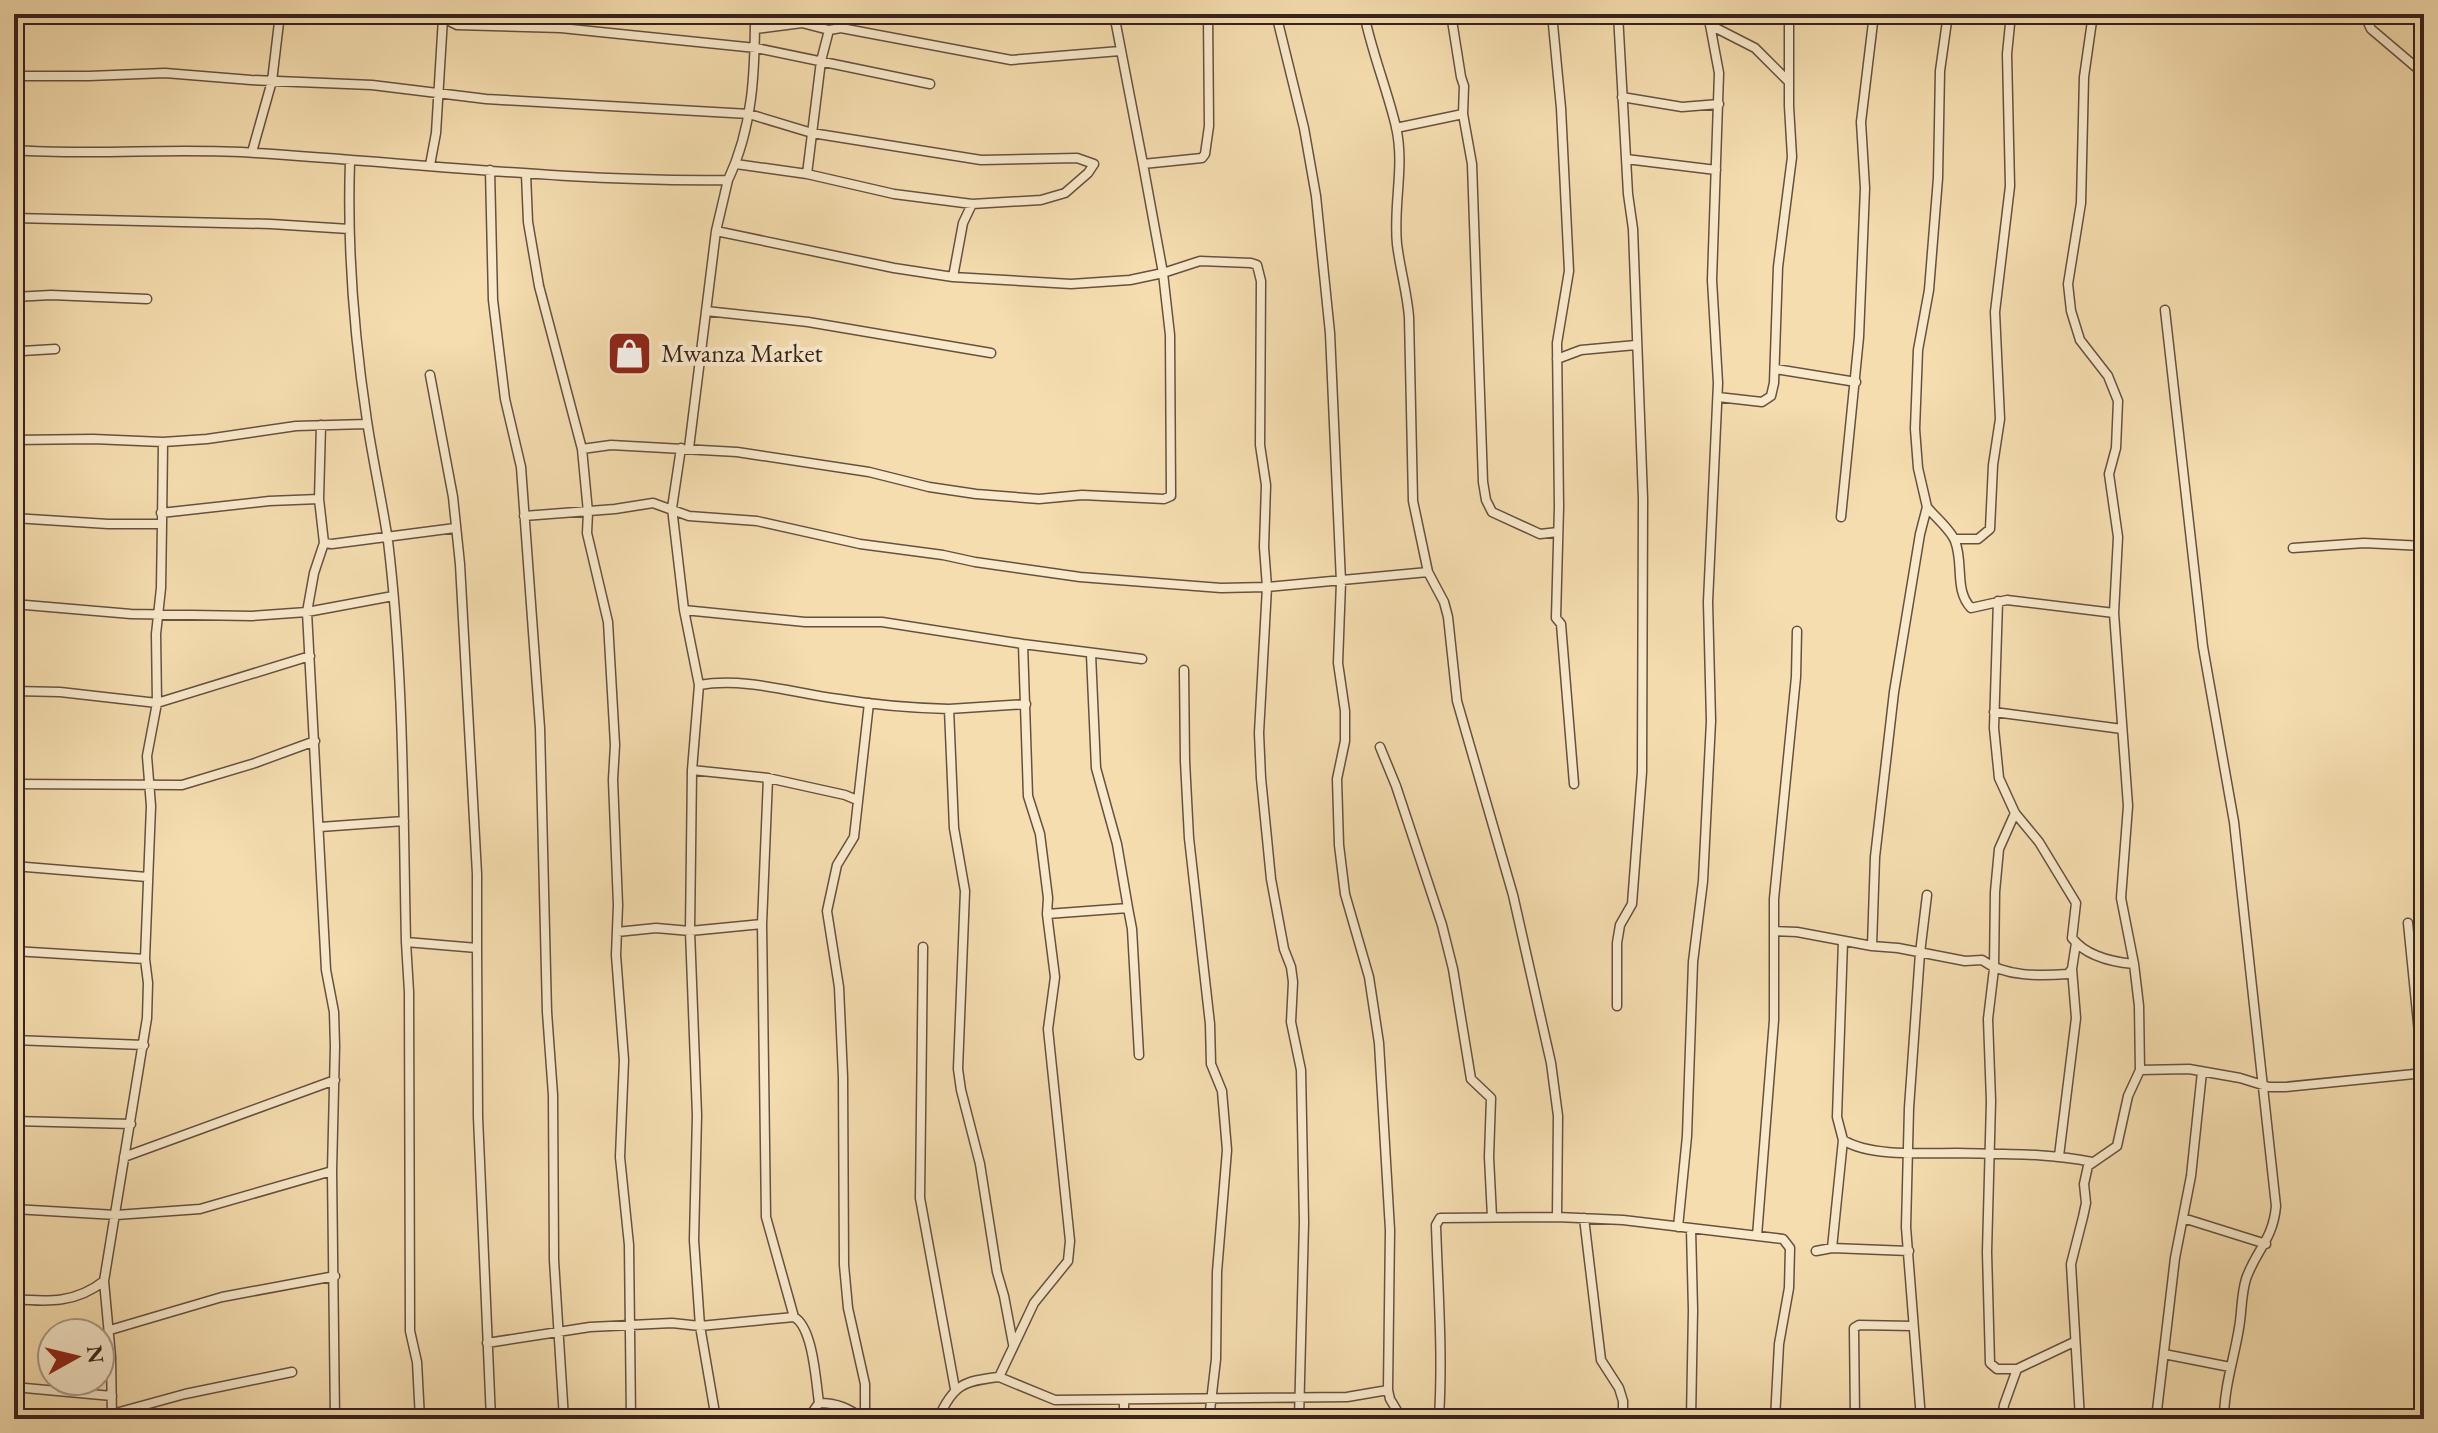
<svg xmlns="http://www.w3.org/2000/svg" width="2438" height="1433" viewBox="0 0 2438 1433" font-family="'EB Garamond',serif">
<style>
.lines{fill:none;stroke-linecap:round;stroke-linejoin:round}
.minor-casing{stroke:#665140;stroke-width:11}
.minor{stroke:#f8e9cb;stroke-width:8}
.labels{text-anchor:middle;stroke-width:8;stroke-linejoin:round;paint-order:stroke}
.poi-label{font-size:26px;fill:#37221b;stroke:#f8e9cb;text-anchor:start}
</style>
<rect width="100%" height="100%" fill="#f5ddaf"/>
<filter id="stains"><feTurbulence type="fractalNoise" baseFrequency=".0025" numOctaves="4"/><feColorMatrix values="0 0 0 0 .2 0 0 0 0 .09 0 0 0 0 .02 0 0 0 .5 -.17"/></filter>
<radialGradient id="worn" r=".72"><stop offset=".6" stop-color="#630" stop-opacity="0"/><stop offset="1" stop-color="#630" stop-opacity=".3"/></radialGradient>
<g class="lines">
<defs>
<path id="minor" d="M384,14L443,18L457,25L561,28L756,48L930,84
M1114,14L1143,164
M1208,14L1209,126L1205,154L1202,158L1143,164L1163,273L1200,261L1251,263L1257,265L1261,281L1260,445L1266,485L1264,547L1267,587L1259,733L1261,778L1271,879L1284,949L1291,967L1293,982L1291,1022L1301,1070L1304,1222L1299,1419
M1451,14L1461,77L1464,86L1463,114L1472,164L1483,482L1486,500L1492,512L1540,534L1558,532
M1552,14L1561,108L1569,271L1557,343L1559,507L1556,618L1561,624L1574,784
M2093,14L2084,77L2081,203L2068,284L2071,311L2080,340L2108,376L2118,401L2116,448L2109,474L2118,537L2114,613
M2364,14L2371,29L2424,74
M1710,25L1755,48L1788,81
M755,29L802,23L829,30L841,28L1011,60L1120,51
M14,76H89L165,73L251,80L372,85L486,99L749,114L812,133L981,160L1077,158L1094,164L1088,173L1065,193L1041,200L972,204L894,194L807,174L736,164
M1622,97L1682,107L1719,104
M1396,128L1463,114
M14,150C95,156 175,147 256,153C414,163 570,182 728,180L716,231L689,448
M252,152L272,81L280,14
M1626,159L1716,170
M350,161C347,248 354,335 367,421C373,461 382,501 388,541C404,674 403,808 406,942L477,948L478,1117L491,1419
M430,165L436,133L443,18
M490,170L493,300L505,399L521,467L540,728L547,1012L553,1095L554,1260L564,1419
M526,174L528,222L539,286L582,449L588,512L587,533L608,622L615,745L613,780L618,905L616,955L624,1060L620,1157L629,1245L631,1419
M807,174L821,61L829,30
M728,180C753,127 755,72 755,14
M14,218L271,224L349,229
M953,277L963,223L972,204
M14,297L51,295L147,299
M2165,310L2203,647L2234,822L2276,1206C2273,1240 2256,1250 2246,1279C2241,1295 2242,1312 2239,1328C2234,1359 2224,1387 2224,1419
M706,311L808,322L991,353
M1557,359L1581,350L1636,345
M14,363L17,353L22,351L55,349
M1776,369L1856,382
M430,375L453,497L460,564L477,874V948
M1718,397L1762,402L1771,396L1774,383L1778,267L1792,157L1789,106V14
M321,425L319,499L324,543L314,573L307,612L326,970L334,1012L335,1046L332,1171L335,1419
M14,440L93,439L163,442L162,524H108L14,518
M163,442L207,439L296,426L367,424
M681,448L672,508L684,610L699,685L692,770L690,931L697,1115L694,1240L700,1326L716,1419
M582,449L611,445L737,452L869,472L929,487L976,494L1039,499L1082,495L1164,499L1171,496L1170,335L1163,273L1130,280L1071,284L953,277L894,268L716,231
M1927,507C1935,517 1951,530 1955,541C1964,564 1954,590 1971,608L2007,600L2114,613L2128,806L2121,898L2134,964L2139,1006L2140,1070L2189,1069L2240,1078L2269,1087H2285L2424,1073
M161,513L269,501L319,499
M524,516L615,509L653,503L689,516L757,521L860,544L943,555L975,562L1080,577L1221,588L1267,587L1428,572L1413,501L1409,317C1407,292 1400,269 1397,244C1393,205 1405,166 1396,127C1387,89 1372,53 1364,14
M1841,517L1859,337L1865,188L1861,122L1874,14
M1955,539H1978L1990,529L1993,465L2000,419L1995,312L2010,186L2007,54L2011,14
M324,543L332,544L455,528
M2293,548L2364,543L2424,546
M1428,572L1444,602L1448,617L1457,701L1513,895L1551,1063L1558,1116L1557,1217
M1998,601L1994,728L1999,778L2015,813L2039,842L2076,903L2072,938C2086,956 2112,962 2134,964
M14,604L131,614L252,616L307,612L393,596
M684,610L805,622H882L1023,644L1142,659
M1184,670L1185,761L1189,838L1210,1024L1211,1064L1222,1091L1227,1150L1217,1272L1216,1359L1209,1419
M699,685C746,677 792,693 839,699C875,705 912,708 949,709
M14,691L60,692L157,703L310,656
M1994,712L2122,729
M1380,747L1396,786L1442,925L1453,969L1471,1079L1491,1098L1489,1157L1492,1217
M692,770L768,778L845,795L857,800
M768,778L762,924L766,1217L794,1317
M14,784L182,785L255,763L315,741
M2015,813L1999,849L1995,892L1994,969L1988,1019L1991,1101L1987,1252L1990,1363L1997,1369H2017L2074,1342
M320,827L404,821
M14,866L147,877
M1128,908L1132,929L1139,1055
M1047,914L1128,908L1117,844L1096,768L1091,654
M2408,923L2423,1073
M1774,931L1797,932L1872,946L1898,948L1965,961L1982,960C2005,977 2040,976 2068,974L2072,969L2076,943
M617,932L656,928L690,931L762,924
M406,942L409,992L410,1331L417,1362L420,1419
M1872,946L1875,857L1894,692L1920,534L1927,507L1918,468L1915,429L1918,350L1929,290L1938,178L1940,71L1948,14
M923,947L920,1198L955,1389
M14,951L145,959
M1617,1006V943L1620,925L1632,904L1642,772L1643,499L1633,229L1628,194L1618,14
M14,1040L144,1045
M14,1121L131,1124
M1843,1140C1870,1157 1925,1153 1957,1153C2002,1154 2048,1153 2092,1162
M2059,1156L2076,1018L2072,969
M124,1157L335,1080
M14,1209L116,1215L200,1209L332,1171
M1584,1218L1601,1360L1619,1388L1623,1401V1419
M2183,1218L2266,1244
M1678,1227L1687,1136L1693,962L1703,881L1711,721L1708,602L1718,383L1712,280L1719,73L1708,14
M1757,1236L1774,1020V899L1796,677L1797,631
M1832,1248L1843,1140L1837,1117L1843,941
M1816,1251L1832,1248L1909,1251
M104,1281L111,1357L112,1418
M14,1299C49,1302 76,1303 104,1281L147,1018L148,983L145,959L151,806L147,756L157,703L156,634L161,588L162,524
M110,1330L222,1297L335,1276
M487,1343L590,1327L672,1323L700,1326L794,1317C813,1327 816,1382 819,1403
M1013,1344L1004,1296L997,1272L980,1164L961,1090L958,1069L965,891L954,828L949,709L1026,704
M2164,1354L2230,1367
M999,1377L1055,1400L1347,1397L1388,1390L1390,1230L1379,1043L1369,977L1345,894L1339,845L1337,779L1345,741V711L1338,663L1341,582L1330,333L1316,196L1304,128L1276,14
M14,1387L112,1396
M1388,1390L1390,1399L1402,1419
M112,1414L185,1394L292,1372
M862,1418L865,1409V1384L848,1308L844,1265L843,1077L839,987L827,911L837,865L854,837L869,703
M812,1419V1413L819,1403C837,1403 849,1408 863,1419
M938,1419C953,1385 963,1381 999,1377L1034,1303L1068,1261L1070,1241L1048,1029L1055,977L1047,914L1048,898L1040,834L1028,796L1023,644
M1124,1419V1400
M1410,1419L1439,1417C1443,1353 1438,1289 1436,1225L1440,1218L1557,1217L1623,1220L1783,1239L1790,1248L1789,1288L1779,1344L1775,1419
M1691,1419L1693,1310L1691,1229
M1855,1419L1854,1328L1859,1325L1912,1326
M1921,1419L1906,1227L1909,1108L1920,953L1927,895
M2002,1419L2004,1405L2017,1369
M2080,1419L2071,1264L2083,1217L2086,1203L2084,1184L2088,1166L2117,1146L2128,1096L2140,1070
M2156,1419L2175,1258L2191,1176L2202,1072"/>
</defs>
<!-- minor casing -->
<use href="#minor" class="minor-casing"/>
<!-- minor -->
<use href="#minor" class="minor"/>
</g>
<!-- icons -->
<defs>
<symbol id="shop-square" viewBox="-11 -11 22 22"><rect x="-9" y="-9" width="18" height="18" rx="4" fill="#8f2418" stroke="#f8e9cb"/><path d="M-5-2.5h2.3a2.7 3.5 0 0 1 5.4 0H5L5.5 6h-11ZM-1.5-2.5h3a1.5 2.3 0 0 0-3 0Z" fill="#fff"/></symbol>
</defs>
<g fill-rule="evenodd">
<use href="#shop-square" x="604" y="328" width="51" height="51"/>
</g>
<g class="labels">
<!-- poi labels -->
<g class="poi-label">
<text x="661" y="362">Mwanza Market</text>
</g>
</g>
<!-- margin -->
<rect width="2438" height="1433" fill="none" stroke="#f5ddaf" stroke-width="48"/>
<rect x="16" y="16" width="2406" height="1401" fill="none" stroke="#37221b" stroke-width="4"/>
<rect x="24" y="24" width="2390" height="1385" fill="none" stroke="#37221b" stroke-width="2"/>
<!-- north arrow -->
<g transform="translate(76 1357) rotate(82)"><circle r="38" fill="#f8e9cb" stroke="#ab9985" stroke-width="2"/>
<path d="M0-6L14 30L0 20L-14 30Z" fill="#8f2418"/>
<text y="-12" font-size="22" font-weight="bold" text-anchor="middle" fill="#37221b">N</text>
</g>
<rect width="100%" height="100%" filter="url(#stains)"/>
<rect width="100%" height="100%" fill="url(#worn)"/>
</svg>
